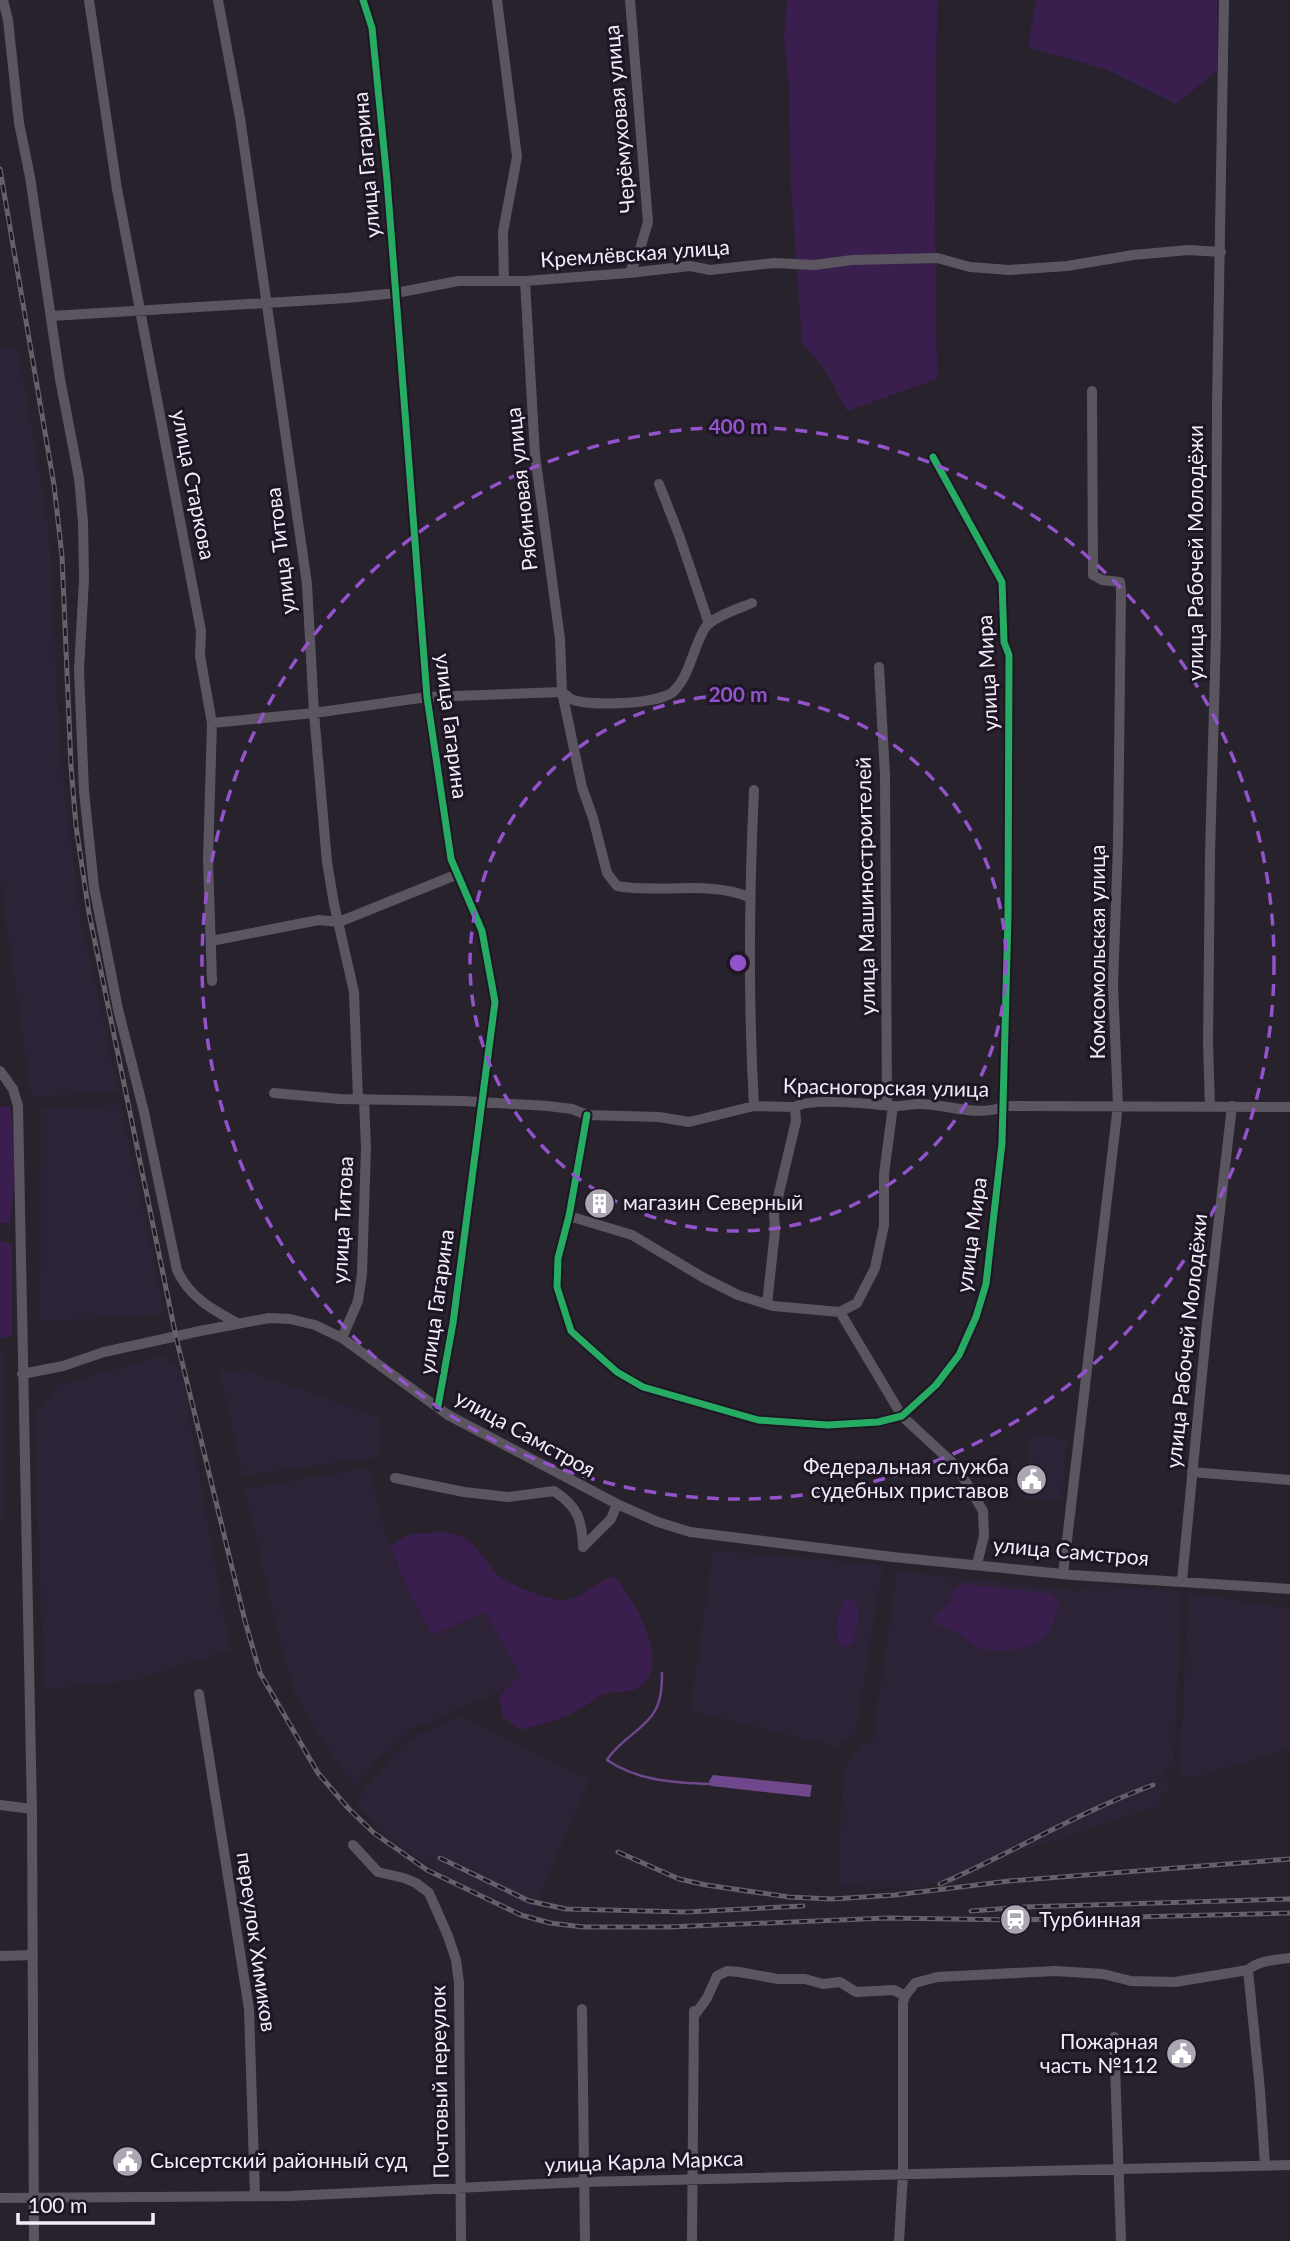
<svg xmlns="http://www.w3.org/2000/svg" width="1290" height="2241" viewBox="0 0 1290 2241" font-family="Lato,sans-serif">
<style>
.built{fill:#2d2336}
.green{fill:#3a1f4e}
.water{fill:#6f478d}
.lines{fill:none;stroke-linecap:round;stroke-linejoin:round}
.stream{stroke:#6f478d;stroke-width:2.5}
.minor{stroke:#5b5560;stroke-width:10}
.rail-casing{stroke:#656069;stroke-width:5}
.rail{stroke:#1e1525;stroke-width:2.5;stroke-dasharray:8;stroke-linecap:butt}
.cycleway-casing{stroke:#1e1525;stroke-width:11}
.cycleway{stroke:#26ab63;stroke-width:7}
.ring{fill:none;stroke:#9353ca;stroke-width:3.5;stroke-dasharray:12 9}
.labels{text-anchor:middle;stroke-width:6;stroke-linejoin:round;paint-order:stroke}
.street-label{font-size:21px;fill:#f2edf8;stroke:#1e1525}
.poi-label{font-size:21px;fill:#f2edf8;stroke:#1e1525;text-anchor:start}
.centre{fill:#9353ca;stroke:#1e1525;stroke-width:3.5}
.ring-label{font-size:21px;text-anchor:middle;font-weight:bold;fill:#9353ca;stroke:#1e1525;stroke-width:6;stroke-linejoin:round;paint-order:stroke}
</style>
<rect width="100%" height="100%" fill="#27222c"/>
<!-- built -->
<path class="built" d="M18,346L49,529L60,748L80,916L119,1092L31,1097L0,881V349Z
M121,1105L165,1314L40,1322L41,1107Z
M0,1351L5,1355L4,1519L0,1518Z
M162,1355L182,1372L230,1650L136,1680L44,1690L34,1417L57,1386Z
M244,1369L378,1417L382,1437L379,1457L243,1476L219,1371Z
M1030,1434L1067,1439L1062,1501L1026,1499Z
M370,1467L385,1530L408,1592L433,1635L485,1612L522,1677L506,1689L413,1729L378,1759L355,1786L324,1743L294,1693L282,1650L244,1489Z
M713,1550L883,1565L856,1733L838,1747L690,1711Z
M897,1571L1083,1591L1092,1584L1182,1591L1174,1761L1166,1768L1169,1792L1160,1793L1164,1804L1009,1856L950,1886L945,1879L922,1888L838,1886L843,1768L863,1743L872,1742Z
M1188,1592L1290,1609V1748L1191,1779L1181,1774L1180,1768Z
M460,1715L590,1779L532,1914L445,1876L393,1842L357,1806L361,1793L400,1748L415,1736Z"/>
<!-- green -->
<path class="green" d="M787,0H937L935,211L937,379L847,411L823,367L802,343L791,185L789,86L784,38Z
M1036,0H1217V71L1176,104L1108,70L1028,47Z
M10,1106L17,1161L10,1223H0V1107Z
M0,1241L12,1244V1336L0,1338Z
M442,1532C462,1534 469,1539 482,1555C487,1560 490,1568 495,1572C509,1585 542,1598 561,1600C580,1602 595,1579 615,1577C633,1599 671,1660 642,1685C629,1696 613,1689 600,1696C594,1699 588,1705 582,1708C563,1719 541,1725 520,1730L503,1717L499,1698L506,1689L521,1676L485,1612L433,1635L408,1592L391,1546C409,1529 419,1535 442,1532Z
M964,1584L1053,1594L1059,1606C1055,1617 1051,1633 1041,1640C1027,1651 993,1653 977,1647C970,1644 965,1637 959,1634C950,1629 942,1628 934,1622L935,1615L951,1602L954,1590Z
M845,1598L855,1600C860,1616 858,1630 852,1645L846,1647L839,1644C834,1631 838,1609 845,1598Z"/>
<!-- water -->
<path class="water" d="M713,1775L812,1785L810,1797L711,1786L709,1781Z"/>
<g class="lines">
<!-- stream -->
<path class="stream" d="M662,1673C662,1682 662,1692 659,1701C653,1726 620,1738 607,1760C637,1781 676,1783 712,1784"/>
<!-- minor -->
<path class="minor" d="M3,0L8,20L19,123L30,177L60,379L79,478L83,522L84,579L79,670L84,791L94,887L118,1009L144,1112L177,1270C189,1297 213,1310 237,1323
M89,0L117,189L201,631L200,656L212,723L208,860L212,981
M218,0L240,118L307,584L314,713L327,862L334,904L354,992L358,1099
M363,0L372,28L387,180L427,697L451,859L482,931L495,1002L453,1323L438,1406
M497,0L517,157L503,232L504,280
M629,273L638,256L648,222L630,0
M525,281L535,455L560,639L562,692L582,787L593,818L607,873L617,886C661,894 707,880 749,897
M51,316L347,298L396,293L458,281H525L629,273L690,266L710,270L774,263L815,265L852,260L937,258L970,267L1009,270L1067,266L1133,255L1189,250L1221,252
M659,484L679,535L709,624
M879,667L885,775L887,1105
M212,723L314,713L427,697L562,692C565,694 568,697 571,699C589,707 658,704 673,692C690,676 693,647 705,628C712,617 740,608 752,603
M211,941L319,920L339,922L458,874
M0,1071L13,1089L18,1106L32,1814L34,2241
M274,1093L340,1099L463,1101L548,1106L572,1109L587,1115L659,1117L689,1122L754,1106L795,1107C810,1097 873,1104 892,1106C901,1107 910,1104 919,1104C948,1104 978,1118 1005,1106L1290,1107
M754,1106C748,1000 749,896 754,790
M1210,1107L1208,1044L1210,854L1216,635L1217,406L1224,0
M587,1115L569,1216L558,1258L557,1287L571,1331L617,1372L643,1387L758,1420L828,1425L878,1422L902,1416L936,1385L959,1355L976,1317L986,1284L1002,1143L1008,917L1009,655L1004,642L1002,582L933,457
M569,1216L632,1235L704,1278L738,1295L773,1306L840,1312L857,1303L875,1268L884,1225V1174L893,1106
M767,1304L775,1231L774,1214L796,1121L795,1107
M840,1312L902,1416L957,1467L983,1511L984,1536L977,1564
M342,1338L358,1301L362,1274L366,1148L364,1099
M22,1374L63,1366L104,1352L200,1331L269,1318L290,1319L315,1325L342,1338L448,1415L617,1504L658,1522L690,1532L893,1557L1072,1575L1290,1589
M1192,1472L1290,1480
M395,1478L464,1492L508,1497L554,1491C578,1507 582,1519 583,1547
M583,1547L611,1519L617,1504
M1063,1574L1118,1105L1113,985L1118,845L1121,590L1120,582L1102,580L1093,575L1092,391
M1182,1580L1207,1323L1232,1106
M199,1694L249,2009L255,2196
M0,1805L32,1809
M353,1845L378,1872L404,1878L416,1883L429,1893L448,1936L456,1960L459,1983L461,2241
M0,1956L33,1955
M1248,1970L1260,2090L1265,2165
M582,2009L585,2241
M694,2016L707,1998L717,1976L727,1971L739,1972L778,1979H805L823,1984L840,1982L856,1992L894,1990L905,1996
M1114,2037L1121,2241
M0,2198L290,2196L584,2182L1290,2165
M692,2241L694,2011
M899,2241L903,2174V2003L905,1996L915,1983L937,1977L1055,1971L1103,1974L1131,1981L1175,1982L1248,1970C1259,1960 1275,1960 1290,1958"/>
<defs>
<path id="rail" d="M0,169L54,485L62,556L71,766L76,826L89,913L176,1337L245,1621L260,1673L318,1773L348,1808L374,1833L427,1870L521,1915L550,1923L583,1927H668L887,1918L1016,1920L1290,1913
M618,1852L679,1879L706,1885L789,1897L832,1899L895,1895L1009,1881L1290,1859
M440,1858L529,1901L566,1909L687,1912L803,1906
M940,1884C1012,1853 1079,1812 1153,1785
M971,1911L1024,1907L1290,1899"/>
</defs>
<!-- rail casing -->
<use href="#rail" class="rail-casing"/>
<!-- rail -->
<use href="#rail" class="rail"/>
<defs>
<path id="cycleway" d="M363,0L372,28L387,180L427,697L451,859L482,931L495,1002L453,1323L438,1406
M587,1115L569,1216L558,1258L557,1287L571,1331L617,1372L643,1387L758,1420L828,1425L878,1422L902,1416L936,1385L959,1355L976,1317L986,1284L1002,1143L1008,917L1009,655L1004,642L1002,582L933,457"/>
</defs>
<!-- cycleway casing -->
<use href="#cycleway" class="cycleway-casing"/>
<!-- cycleway -->
<use href="#cycleway" class="cycleway"/>
</g>
<!-- distance rings -->
<g class="ring">
<circle cx="738" cy="963" r="268"/>
<circle cx="738" cy="963" r="536"/>
</g>
<!-- icons -->
<defs>
<symbol id="building-disc" viewBox="-11 -11 22 22"><circle r="9.5" fill="#aba6b1" stroke="#1e1525"/><path d="M-4-6H4V6H1V3H-1V6H-4ZM-2.5-4.3h1.7v1.8h-1.7ZM.8-4.3h1.7v1.8H.8ZM-2.5-1h1.7V.8h-1.7ZM.8-1h1.7V.8H.8Z" fill="#fff"/></symbol>
<symbol id="civic-disc" viewBox="-11 -11 22 22"><circle r="9.5" fill="#aba6b1" stroke="#1e1525"/><path d="M-.6-6.5H3V-4.5H.6V-3L4-1V1h2V6H-6V1h2V-1L-.6-3ZM-1.2 2.5V6h2.4V2.5Z" fill="#fff"/></symbol>
<symbol id="station-disc" viewBox="-11 -11 22 22"><circle r="9.5" fill="#aba6b1" stroke="#1e1525"/><path d="M-3-6H3Q5-6 5-4V2Q5 4 3 4L4.5 6H3L1.5 4h-3L-3 6H-4.5L-3 4Q-5 4-5 2V-4Q-5-6-3-6ZM-3.5-4v3h7v-3ZM-3.5 1v1.5H-2V1ZM2 1v1.5H3.5V1Z" fill="#fff"/></symbol>
</defs>
<g fill-rule="evenodd">
<use href="#building-disc" x="582" y="1186" width="35" height="35"/>
<use href="#civic-disc" x="1014" y="1462" width="35" height="35"/>
<use href="#station-disc" x="998" y="1902" width="35" height="35"/>
<use href="#civic-disc" x="1164" y="2036" width="35" height="35"/>
<use href="#civic-disc" x="110" y="2144" width="35" height="35"/>
</g>
<g class="labels">
<!-- street labels -->
<g class="street-label">
<text transform="translate(620 119) rotate(-95)" y="7">Черёмуховая улица</text>
<text transform="translate(367 165) rotate(-95)" y="7">улица Гагарина</text>
<text transform="translate(635 254) rotate(-4)" y="7">Кремлёвская улица</text>
<text transform="translate(193 485) rotate(79)" y="7">улица Старкова</text>
<text transform="translate(522 489) rotate(-96)" y="7">Рябиновая улица</text>
<text transform="translate(281 551) rotate(-97)" y="7">улица Титова</text>
<text transform="translate(1196 553) rotate(-90)" y="7">улица Рабочей Молодёжи</text>
<text transform="translate(988 673) rotate(-93)" y="7">улица Мира</text>
<text transform="translate(451 726) rotate(83)" y="7">улица Гагарина</text>
<text transform="translate(866 886) rotate(-91)" y="7">улица Машиностроителей</text>
<text transform="translate(1098 952) rotate(-90)" y="7">Комсомольская улица</text>
<text transform="translate(886 1088) rotate(1)" y="7">Красногорская улица</text>
<text transform="translate(343 1220) rotate(-87)" y="7">улица Титова</text>
<text transform="translate(972 1235) rotate(-82)" y="7">улица Мира</text>
<text transform="translate(437 1302) rotate(-82)" y="7">улица Гагарина</text>
<text transform="translate(1187 1341) rotate(-84)" y="7">улица Рабочей Молодёжи</text>
<text transform="translate(525 1434) rotate(29)" y="7">улица Самстроя</text>
<text transform="translate(1071 1552) rotate(5)" y="7">улица Самстроя</text>
<text transform="translate(256 1942) rotate(82)" y="7">переулок Химиков</text>
<text transform="translate(440 2082) rotate(-91)" y="7">Почтовый переулок</text>
<text transform="translate(644 2162) rotate(-2)" y="7">улица Карла Маркса</text>
</g>
<!-- poi labels -->
<g class="poi-label">
<text x="623" y="1210">магазин Северный</text>
<text x="1009" y="1474" text-anchor="end">Федеральная служба<tspan x="1009" dy="24">судебных приставов</tspan></text>
<text x="1039" y="1927">Турбинная</text>
<text x="1158" y="2049" text-anchor="end">Пожарная<tspan x="1158" dy="24">часть №112</tspan></text>
<text x="150" y="2168">Сысертский районный суд</text>
</g>
</g>
<circle cx="738" cy="963" r="10" class="centre"/>
<g class="ring-label">
<text x="738" y="434">400 m</text>
<text x="738" y="702">200 m</text>
</g>
<!-- scale -->
<path d="M18 2213v10h135v-10" fill="none" stroke="#f2edf8" stroke-width="3.5"/>
<text x="28" y="2213" font-size="21" fill="#f2edf8" stroke="#1e1525" stroke-width="5" paint-order="stroke">100 m</text>
</svg>
